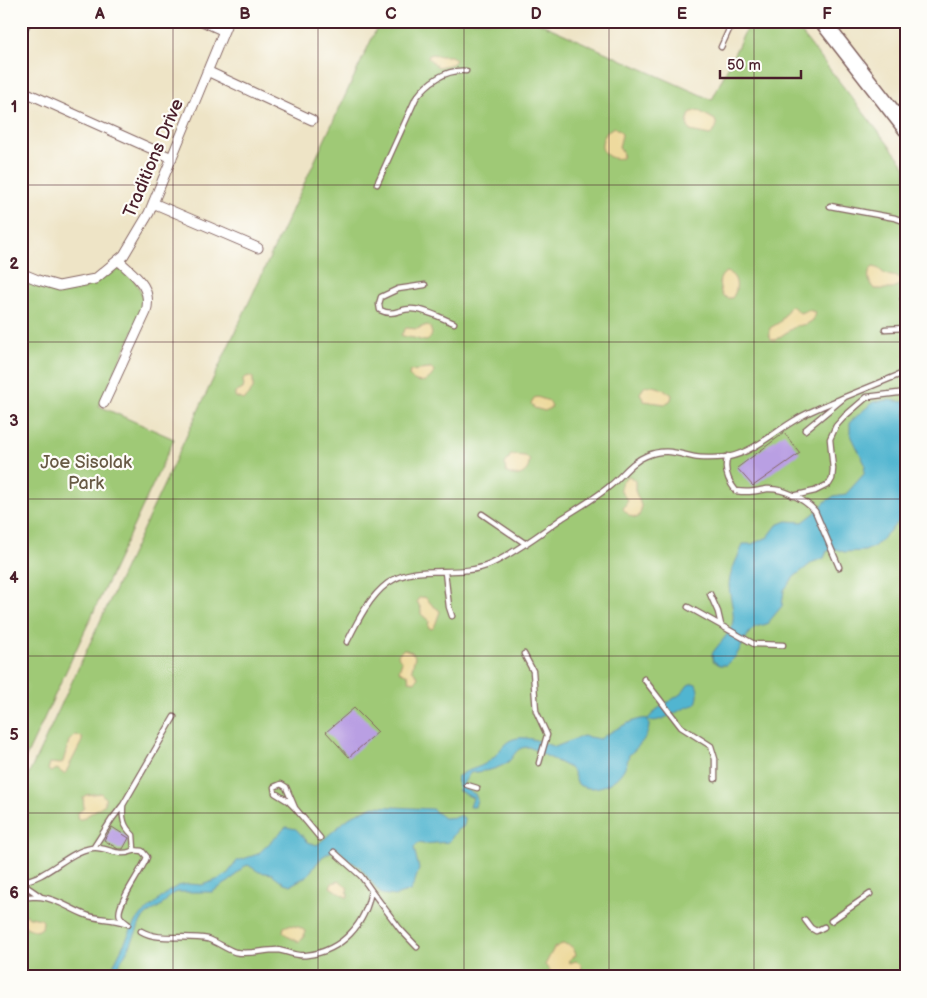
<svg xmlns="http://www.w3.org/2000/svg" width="927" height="998" viewBox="0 0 927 998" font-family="'Balsamiq Sans',sans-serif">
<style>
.green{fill:#9fc976;stroke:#747450}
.sand{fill:#eeda9e;stroke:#9c7c64}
.water{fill:#51b5d0;stroke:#4e6a7e}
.building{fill:#b99fe3}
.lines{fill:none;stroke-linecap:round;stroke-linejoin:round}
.service-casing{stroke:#836461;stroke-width:7}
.minor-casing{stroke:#836461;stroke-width:11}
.tertiary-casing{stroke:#836461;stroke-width:14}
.primary-casing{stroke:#836461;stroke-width:18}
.service{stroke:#fff;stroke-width:4.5}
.minor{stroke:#fff;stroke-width:9}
.tertiary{stroke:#fff;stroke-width:11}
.primary{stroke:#fff;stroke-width:15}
.grid{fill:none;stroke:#4a1f2b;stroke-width:1;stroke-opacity:0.55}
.labels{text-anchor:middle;stroke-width:4.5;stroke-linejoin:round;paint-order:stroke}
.street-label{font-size:18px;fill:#4a1f2b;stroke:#fdfcf7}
.park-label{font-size:18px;fill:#685a45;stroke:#fdfcf7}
.neatline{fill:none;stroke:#4a1f2b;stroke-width:2}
.grid-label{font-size:16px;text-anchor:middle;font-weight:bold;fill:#4a1f2b}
</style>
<rect width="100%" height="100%" fill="#fdfcf7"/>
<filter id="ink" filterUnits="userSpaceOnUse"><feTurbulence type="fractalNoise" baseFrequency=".02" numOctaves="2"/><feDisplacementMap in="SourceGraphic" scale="10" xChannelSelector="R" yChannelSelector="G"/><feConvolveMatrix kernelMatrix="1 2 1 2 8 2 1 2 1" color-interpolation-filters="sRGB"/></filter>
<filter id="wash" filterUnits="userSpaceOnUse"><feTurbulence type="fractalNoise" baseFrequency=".0096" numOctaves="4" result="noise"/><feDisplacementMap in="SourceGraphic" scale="20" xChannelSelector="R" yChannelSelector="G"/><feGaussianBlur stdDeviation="1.12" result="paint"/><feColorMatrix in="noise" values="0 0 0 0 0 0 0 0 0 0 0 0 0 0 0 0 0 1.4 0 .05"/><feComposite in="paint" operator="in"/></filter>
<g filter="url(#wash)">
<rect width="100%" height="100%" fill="#eee4c6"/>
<!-- green -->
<path class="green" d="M380,21H535L712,100L750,21H792L906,167V977H21V791Z
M118,269C131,273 142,288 143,301C143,305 142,310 141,314L99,406L174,439L21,768V280L63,289L97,281Z"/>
<!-- sand -->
<path class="sand" d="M432,54L440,56H451L456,60L452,64L438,67L428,58V56Z
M697,110L715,120C718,128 716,130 710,135L690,131L687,124L690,113Z
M614,127L621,132L622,135L619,147L623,154L622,158C613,160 605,156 602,148C601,139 606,131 614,127Z
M873,267C880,268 880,271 885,274C891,277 898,276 903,279V282L892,289H874C868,282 866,273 873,267Z
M726,272C738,275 739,289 732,298H727L722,295C719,286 717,278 726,272Z
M791,305L800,313L808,310L815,312L813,320L807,324L796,326L775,340L771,339L769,334L770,328L780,322Z
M427,325L430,327L432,334C428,345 423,340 414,338C409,337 406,337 401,335L406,328L417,329Z
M429,369H432L434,372C429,383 417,385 409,376L410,371Z
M249,376L253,378V389L244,400L235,397V393L243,389L244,385L243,381L244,378Z
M645,386C655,385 665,389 672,395L671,400L665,404L644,401L640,393Z
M537,397L549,401L552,407L545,411L534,408L531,403L534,398Z
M511,455L525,456L529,459C531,473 517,480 506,472L505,464Z
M629,476L635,481C635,484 635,487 635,490C638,501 646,507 637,518L630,516L623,509L628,500C619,492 617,483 629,476Z
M424,597L427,599L432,605L439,610L440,612C437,618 436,626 432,629L428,627L429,621L421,614V609L417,601L419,598Z
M404,649L412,652L415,656L412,669L418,677L415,682L409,681L408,675L399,671L402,661L399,658L398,654Z
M75,735L82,737V741L66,772L64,774L57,769L51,772L48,770L50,763L60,764L63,762L69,741Z
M101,793L105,798V804L82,819H77L78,813L84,808L83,797L86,795Z
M340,881L347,887L348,897H346L330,887L332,883Z
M21,913L30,917L41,919L43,921L42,928L37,931L28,928L21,923Z
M289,925L299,927L305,931L304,937L299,942L289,937L283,932L284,927Z
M562,944C571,945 573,946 576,955L569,960L570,963L576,961L581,964L582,969L575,977H556L545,965L554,948Z"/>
<!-- water -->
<path class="water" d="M888,400L906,402V514L875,546L865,551L844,552L836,549L827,551L824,558L813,562L794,577L784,590L782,606L767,624L755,627L749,633L736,656L727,665H720L713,661L712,654C716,647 729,634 731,628C737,615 729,598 729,585C730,569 738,559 743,544H752L768,537L777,525L787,521L803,522L816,512L825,502L834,496L846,494L864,474L865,464L850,433V422L873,402Z
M693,683L696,684C699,691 699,698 695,705C681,707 660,725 648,720C653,733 638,747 629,755C626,774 610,788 591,788C587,788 582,787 579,785C574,780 575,772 570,768L529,747C513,747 516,758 505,764C493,771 483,771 470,773L463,784L465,789L475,794L477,799L475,807H470L473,798L459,791L457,777C467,769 478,769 488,762C495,757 499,751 504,745C519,730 540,742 555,747L583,736L600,739C610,732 637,716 648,719L656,710L682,693L688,685Z
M374,806L432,809L444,818L457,817L460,815L464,818L465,822L463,827L457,830L449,842L423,844L418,843L414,848L419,869L414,884L410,891L395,896L381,894L360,867L350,861L337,848L322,857L307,876L291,885L284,883L272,874L259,872L248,865L243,867L230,881L212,892H178L172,894L162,905L146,915L141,921L131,944L112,977H104L113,966L136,920L169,891L178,886L188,884L202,885L219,879L228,873L237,861L258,854L286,827L296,829L308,842L317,845L345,821L353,815Z"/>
<g id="blocks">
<!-- building -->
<path class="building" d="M784,433L800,453L753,486L737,468Z
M354,708L378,732L349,757L326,732Z
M112,827L129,838L123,849H118L104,840Z"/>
</g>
</g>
<g filter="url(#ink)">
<use href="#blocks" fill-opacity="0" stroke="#836461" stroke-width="1"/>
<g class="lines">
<defs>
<path id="service" d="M672,25L674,21
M721,47L733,21
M377,184L416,98C428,82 446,69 466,71
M830,206L895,218L906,222
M425,285L398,289L381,297L379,304L380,310C394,317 398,309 411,309C425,309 441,318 454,323
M903,299L906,298
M885,329L906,328
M805,430L845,397L906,372
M728,456C723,469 728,481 736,491C749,493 755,491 767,489C784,488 804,499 815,511L839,567
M793,496L815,491L829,484L832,479L833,469L830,439L836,426L845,416L867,397L906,392
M482,514L526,544
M445,572L449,607L452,616
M710,594L718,612L721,625
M688,607L754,644L783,645
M347,642C357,622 369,597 388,583C418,562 458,579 491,564C516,552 538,535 561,519C578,508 596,498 611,485C623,475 631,462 646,456C664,448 676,453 694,457C704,459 717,458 728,457C754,452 774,432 797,419C811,410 829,404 845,397
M524,654L533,671L536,711L547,735L539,763
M644,679L681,727L711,746L715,759V779
M467,785L477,788
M295,808L288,801L275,793L274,787L281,784L286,787L295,808L320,838
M94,847L112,819L122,806
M134,849L133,835C123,826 122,818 123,805L174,717
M21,881C48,879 66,852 92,848C103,846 113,854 123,853C132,853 131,849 142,851L147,857C142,871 115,906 120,916C121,919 125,922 128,924
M21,883L40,896
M371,890L400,929L417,947
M21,896C28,898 34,896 41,897C58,899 70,909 86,915C98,920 112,918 125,923
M805,920L811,928L816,931L824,927
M831,921L870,894
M141,931C159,942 186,934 208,939C217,942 226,949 235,952C249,955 263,950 277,950C287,951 297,957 307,955C342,951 366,924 371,890L361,876L334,852"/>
<path id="minor" d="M202,21L224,31
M207,71L312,120
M25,92L172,158
M153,203L258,248
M21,273L38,280L59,286L95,279L124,255L149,213L228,21
M104,403L146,312C153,286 135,276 118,260"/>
<path id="tertiary" d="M21,29L25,21"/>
<path id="primary" d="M822,21L906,129"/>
</defs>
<!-- service casing -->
<use href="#service" class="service-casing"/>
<!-- minor casing -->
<use href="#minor" class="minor-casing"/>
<!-- tertiary casing -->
<use href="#tertiary" class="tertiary-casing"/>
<!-- primary casing -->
<use href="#primary" class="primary-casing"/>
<!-- service -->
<use href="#service" class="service"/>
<!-- minor -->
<use href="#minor" class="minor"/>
<!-- tertiary -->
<use href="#tertiary" class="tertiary"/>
<!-- primary -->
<use href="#primary" class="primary"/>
</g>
</g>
<!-- grid -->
<path class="grid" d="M173,21V977M318,21V977M464,21V977M609,21V977M754,21V977M21,185H906M21,342H906M21,499H906M21,656H906M21,813H906"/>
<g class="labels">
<!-- street labels -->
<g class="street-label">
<text transform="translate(153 158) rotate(-67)" y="6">Traditions Drive</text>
</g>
<!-- park labels -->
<g class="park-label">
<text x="86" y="468">Joe Sisolak<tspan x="86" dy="21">Park</tspan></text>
</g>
</g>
<!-- margin -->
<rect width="927" height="998" fill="none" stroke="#fdfcf7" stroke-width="55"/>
<!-- scale -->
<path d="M720 70v8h81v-8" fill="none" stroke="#4a1f2b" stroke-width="2.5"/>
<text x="727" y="70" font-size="15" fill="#4a1f2b" stroke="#fdfcf7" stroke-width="4" paint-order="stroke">50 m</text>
<rect x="28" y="28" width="872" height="942" class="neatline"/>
<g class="grid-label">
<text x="100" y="19">A</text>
<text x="245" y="19">B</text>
<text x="391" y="19">C</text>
<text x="536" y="19">D</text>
<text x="682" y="19">E</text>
<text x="827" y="19">F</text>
<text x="14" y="112">1</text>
<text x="14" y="269">2</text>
<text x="14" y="426">3</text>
<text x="14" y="583">4</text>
<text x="14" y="740">5</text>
<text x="14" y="898">6</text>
</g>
</svg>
